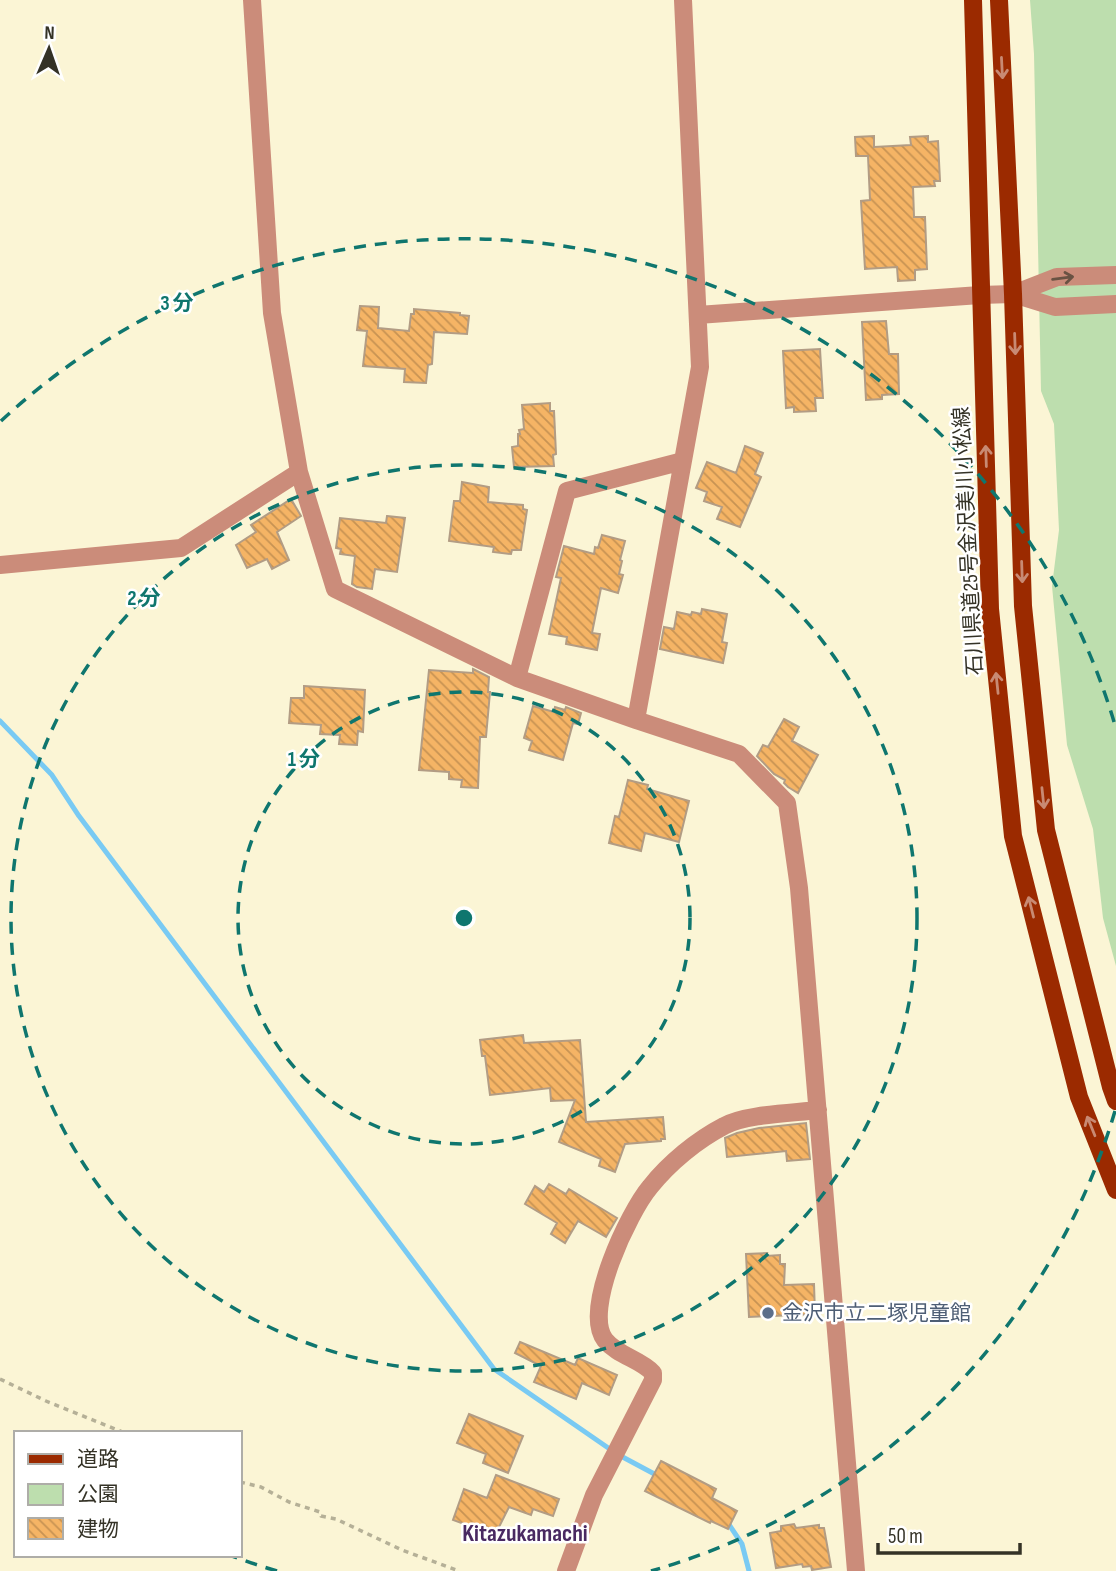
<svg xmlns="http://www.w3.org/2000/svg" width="1116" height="1571" viewBox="0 0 1116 1571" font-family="'Sofia Sans Condensed','Noto Sans JP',sans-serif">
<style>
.green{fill:#bddeae}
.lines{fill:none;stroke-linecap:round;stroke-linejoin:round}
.stream{stroke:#79caf3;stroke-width:5}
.building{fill:url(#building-back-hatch);stroke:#b29c84;stroke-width:2}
.path{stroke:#b5b097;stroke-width:3.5;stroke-dasharray:5 5;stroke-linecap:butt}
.minor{stroke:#cb8c7a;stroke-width:18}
.major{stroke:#9b2a00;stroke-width:18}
.oneway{stroke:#c88a73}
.oneway2{stroke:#695243}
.ring{fill:none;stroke:#0f766e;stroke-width:3.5;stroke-dasharray:12 9}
.service-dot{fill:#5c6f8a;stroke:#fff;stroke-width:2.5}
.labels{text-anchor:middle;stroke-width:5;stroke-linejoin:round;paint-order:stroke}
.street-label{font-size:21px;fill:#343226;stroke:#fff}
.service-label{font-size:21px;fill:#4e5e75;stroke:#fff;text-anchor:start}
.quarter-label{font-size:24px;font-weight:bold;fill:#492962;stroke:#fff}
.centre{fill:#0f766e;stroke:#fff;stroke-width:3.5}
.ring-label{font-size:21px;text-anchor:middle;font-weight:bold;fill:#0f766e;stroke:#fff;stroke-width:5;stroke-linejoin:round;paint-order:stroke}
</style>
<defs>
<pattern id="building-back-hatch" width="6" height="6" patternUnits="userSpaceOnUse" patternTransform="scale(1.75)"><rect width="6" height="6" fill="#f5b465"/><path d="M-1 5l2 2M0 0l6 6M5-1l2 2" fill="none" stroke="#c79353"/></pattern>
</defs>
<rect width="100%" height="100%" fill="#fbf5d5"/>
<!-- green -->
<path class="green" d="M1030,0H1116V966L1103,918L1093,829L1067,745L1052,586L1059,530L1054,424L1041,391L1034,54Z"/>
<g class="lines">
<!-- stream -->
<path class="stream" d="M0,721L52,775L79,816L494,1369L617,1454L660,1477
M726,1520L742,1544L749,1571"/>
</g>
<!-- building -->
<path class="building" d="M874,136V147L911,145L910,137L928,136V142L938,141L940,181H934L935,186L913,187L914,217H925L927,269L915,270V280L898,281L897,267L865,269L861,201L870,200L868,156H856L855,137Z
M360,306L379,307L378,328L409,331L411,314H414V309L460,313V315L469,316L467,334L434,332L432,364L428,365L426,383L404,382L405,369L363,366L367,331L357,330Z
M886,321L889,354H898L899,394L882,395V399L866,400L862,322Z
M820,349L823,398H815L816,411L794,412V407L786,408L783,351Z
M550,403V411H554L556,454L553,455L554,466L514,467L512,447L518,446V434H520L519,430L524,429L522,405Z
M745,446L763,453L755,474L761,477L740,527L717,519L722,507L704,501L707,492L696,488L707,462L736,473Z
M462,482L489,487L488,502L523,505V509L527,510L521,550H512L511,554L493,552L494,547L449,541L454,501H460Z
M291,499L301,516L277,532L289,560L272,569L267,559L247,568L236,545L256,532L251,525Z
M387,516L405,518L397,572L375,569L372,589L357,587L352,584L355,556L340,554L341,549L336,548L340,518L386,523Z
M602,535L625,541L620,560L622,561L619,574L623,575L618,593L601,588L592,633L600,634L597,650L566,644L567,637L549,634L561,578L556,577L564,546L594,554L595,547L598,548Z
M702,609L727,614L722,642L727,643L723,663L660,649L664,627L674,629L677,612L691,615L692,612L701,614Z
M473,669L489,677L488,692H490L486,737H480L478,788L461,787L462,780L449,779V772L419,770L429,670L473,673Z
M304,686L365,690L363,732L358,731L357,745L339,744L340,735L320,734L321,725L289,723L291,698H304Z
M533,706L554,712L555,707L565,710L566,707L581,713L578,724L573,723L563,760L529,750L532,741L524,738Z
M784,719L799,727L792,741L818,755L798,793L788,787L784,783L785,780L774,774L757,756L763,745L768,747Z
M628,780L648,785L647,789L689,801L679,842L645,833L641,851L609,843L615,816L619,817Z
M523,1035L524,1043L580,1040L586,1122L663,1117L665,1139H661V1141L625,1144L615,1172L599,1166L601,1159L559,1142L575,1100L551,1101L550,1088L490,1095L485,1056H482L480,1040Z
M806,1123L810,1159L787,1161L786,1151L727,1157L725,1138L737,1133L759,1128Z
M549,1184L566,1194L569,1189L617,1218L606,1237L578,1221L565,1243L551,1234L557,1223L525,1204L535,1186L544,1192Z
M767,1253L766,1256L780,1255V1264H785L784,1285L814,1284L815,1314L749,1317L746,1254Z
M520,1342L575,1365L578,1358L617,1375L609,1395L582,1383L576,1399L534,1382L541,1366L515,1353Z
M469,1414L523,1436L508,1473L483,1463L486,1454L457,1443Z
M661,1461L716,1489L712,1498L737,1511L728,1529L711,1521L710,1523L645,1491Z
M496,1475L559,1499L553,1516L533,1509L531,1515L509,1507L497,1531L493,1530L492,1534L453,1520L464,1489L487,1498Z
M794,1524L796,1528L819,1525V1528H824L831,1567L812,1570L811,1566L803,1567L802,1564L776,1568L770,1533L781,1531V1526Z"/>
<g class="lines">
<!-- path -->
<path class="path" d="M0,1379L46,1401L125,1433
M240,1482L261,1487L289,1502L320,1512L321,1516L336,1519L402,1550L459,1571"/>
<!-- minor -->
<path class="minor" d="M683,0L700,367L636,720L739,754L787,803L799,888L856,1571
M1013,294L1057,277L1116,275
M698,315L980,295L1013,294L1055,307L1116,304
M299,472L335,589L517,678L567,491L683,461
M0,565L181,548L299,472L272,313L252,0
M517,678L636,720
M566,1571L594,1495L653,1380V1373C640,1359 618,1356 605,1340C582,1310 629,1212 650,1187C669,1163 697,1140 724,1126C745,1114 794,1113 818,1110"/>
<!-- major -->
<path class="major" d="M973,0L990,609L1013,836L1079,1097L1116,1190
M999,0L1013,294L1023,606L1046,830L1111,1087L1116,1101"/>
</g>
<!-- one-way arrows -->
<defs><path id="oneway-shaft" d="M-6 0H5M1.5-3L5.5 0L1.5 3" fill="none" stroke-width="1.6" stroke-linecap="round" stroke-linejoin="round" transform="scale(1.75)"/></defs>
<g class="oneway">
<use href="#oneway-shaft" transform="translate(1002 68) rotate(87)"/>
<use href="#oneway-shaft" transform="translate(1015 344) rotate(88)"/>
<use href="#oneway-shaft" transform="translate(986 456) rotate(-92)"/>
<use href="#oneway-shaft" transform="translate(1022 572) rotate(88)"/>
<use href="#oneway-shaft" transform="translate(997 683) rotate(-96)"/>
<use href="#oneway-shaft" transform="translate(1043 798) rotate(84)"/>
<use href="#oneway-shaft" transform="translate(1031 907) rotate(-104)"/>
<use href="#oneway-shaft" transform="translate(1091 1126) rotate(-112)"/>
</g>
<use class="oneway2" href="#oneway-shaft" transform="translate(1063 278) rotate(-7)"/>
<!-- distance rings -->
<g class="ring">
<circle cx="464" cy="918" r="226"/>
<circle cx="464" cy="918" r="453"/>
<path d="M1115 1111A679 679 0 0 1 651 1571M277 1571A679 679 0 0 1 232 1556M1 421A679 679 0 0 1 1115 725"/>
</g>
<!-- markers -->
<circle class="service-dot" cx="768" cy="1313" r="7"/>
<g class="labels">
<!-- street labels -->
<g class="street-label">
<text transform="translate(968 541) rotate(-93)" y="7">石川県道25号金沢美川小松線</text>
</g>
<!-- service labels -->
<g class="service-label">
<text x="782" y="1320">金沢市立二塚児童館</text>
</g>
<!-- quarter labels -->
<g class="quarter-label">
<text x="525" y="1541">Kitazukamachi</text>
</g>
</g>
<circle cx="464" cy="918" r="10" class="centre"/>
<g class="ring-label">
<text x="177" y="310">3 分</text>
<text x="144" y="605">2 分</text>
<text x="304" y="766">1 分</text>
</g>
<!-- legend -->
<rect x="14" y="1431" width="228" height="126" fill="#ffffff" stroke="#aeada8" stroke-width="2"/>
<rect x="28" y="1454" width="35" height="10" fill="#9b2a00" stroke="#aeada8" stroke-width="2"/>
<text x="77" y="1466" font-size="21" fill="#343226">道路</text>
<rect x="28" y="1484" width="35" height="21" fill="#bddeae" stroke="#aeada8" stroke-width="2"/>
<text x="77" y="1501" font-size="21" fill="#343226">公園</text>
<rect x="28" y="1518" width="35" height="21" fill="url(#building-back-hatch)" stroke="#aeada8" stroke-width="2"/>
<text x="77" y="1536" font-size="21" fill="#343226">建物</text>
<!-- north arrow -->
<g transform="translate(49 49) rotate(2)" stroke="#ffffff" stroke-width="5" paint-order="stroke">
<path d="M0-5L12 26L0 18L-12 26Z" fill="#343226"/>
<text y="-10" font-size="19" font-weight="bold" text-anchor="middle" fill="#343226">N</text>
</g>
<!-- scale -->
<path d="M878 1543v10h142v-10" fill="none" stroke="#343226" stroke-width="3.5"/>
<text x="888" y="1543" font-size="21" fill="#343226" stroke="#ffffff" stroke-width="5" paint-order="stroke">50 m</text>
</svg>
